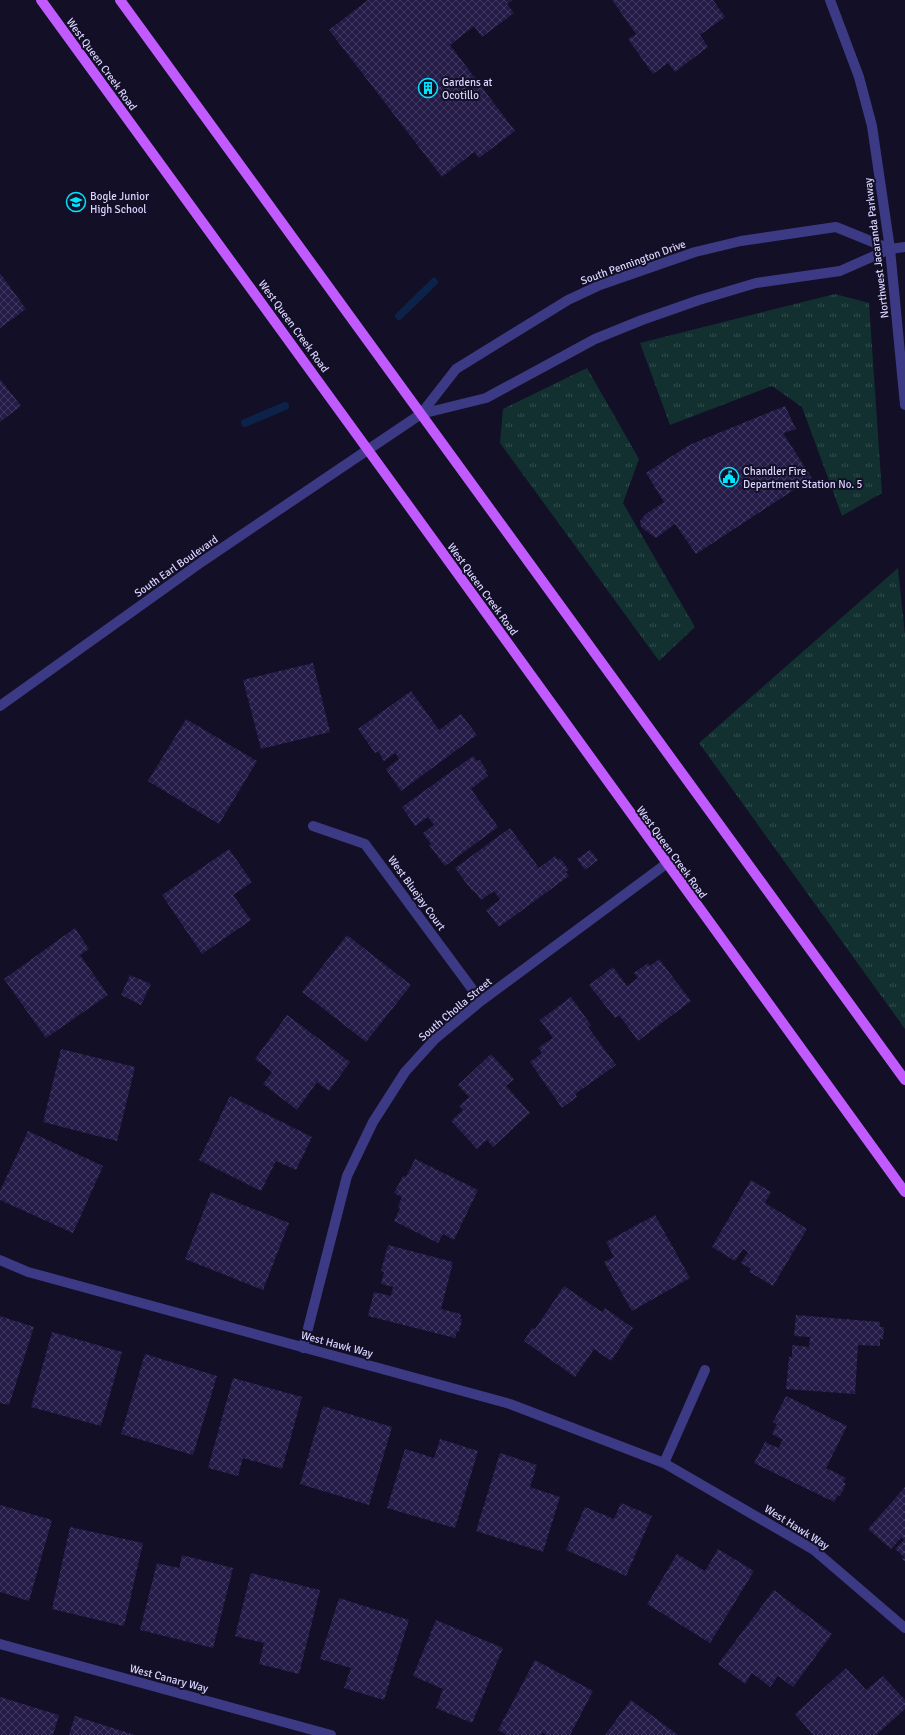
<svg xmlns="http://www.w3.org/2000/svg" width="905" height="1735" viewBox="0 0 905 1735" font-family="Signika,sans-serif">
<style>
.grass{fill:url(#grass-tufts)}
.lines{fill:none;stroke-linecap:round;stroke-linejoin:round}
.stream{stroke:#0c2248;stroke-width:8}
.building{fill:url(#building-cross-hatch)}
.minor{stroke:#3d3a85;stroke-width:10}
.tertiary{stroke:#3d3a85;stroke-width:10}
.primary{stroke:#c25bff;stroke-width:10}
.labels{text-anchor:middle;stroke-width:4;stroke-linejoin:round;paint-order:stroke}
.street-label{font-size:11px;fill:#d9d4ff;stroke:#130f26}
.poi-label{font-size:11px;fill:#d9d4ff;stroke:#130f26;text-anchor:start}
</style>
<defs>
<pattern id="grass-tufts" width="24" height="20" patternUnits="userSpaceOnUse"><rect width="24" height="20" fill="#12302f"/><path d="M3 7l-1-3M5 7V3M7 7l1-3M15 17l-1-3M17 17v-4M19 17l1-3" fill="none" stroke="#344d4e"/></pattern>
<pattern id="building-cross-hatch" width="8" height="8" patternUnits="userSpaceOnUse"><rect width="8" height="8" fill="#241b47"/><path d="M0 0l8 8M0 8l8-8" fill="none" stroke="#433b63"/></pattern>
</defs>
<rect width="100%" height="100%" fill="#130f26"/>
<!-- grass -->
<path class="grass" d="M835,294L869,303L882,493L842,516L802,407L772,386L670,425L640,343Z
M587,368L639,459L623,503L695,627L659,661L500,443L503,409Z
M898,568L905,635V1029L699,743Z"/>
<g class="lines">
<!-- stream -->
<path class="stream" d="M399,316L434,282
M245,423L285,406"/>
</g>
<!-- building -->
<path class="building" d="M368,0H512L507,4L514,13L482,37L474,26L450,45L515,131L479,158L474,152L442,177L329,30Z
M612,0H713L725,17L700,35L708,47L675,72L668,63L653,74L628,39L636,34Z
M0,273L26,309L0,328Z
M0,379L21,406L0,422Z
M785,406L796,429L783,433L812,478L696,554L675,524L656,538L641,527L640,521L646,514L664,502L646,473L689,445Z
M313,663L330,732L261,749L243,680Z
M411,691L439,730L461,714L477,735L401,791L386,769L399,759L395,753L384,761L378,751L375,753L358,729Z
M186,719L257,761L219,824L148,781Z
M473,756L477,761L480,760L487,771L485,772L488,776L471,789L498,827L445,866L429,845L431,844L423,833L434,825L428,817L415,826L402,807Z
M510,828L539,868L555,856L558,860L560,858L569,870L566,872L569,876L499,927L486,910L500,900L494,891L481,900L474,891L473,892L455,868Z
M229,849L252,882L233,895L251,920L202,954L162,895Z
M590,850L598,860L585,870L577,859Z
M75,928L89,949L80,955L108,995L46,1038L4,979Z
M347,935L411,985L366,1042L302,992Z
M659,959L691,1001L638,1041L619,1015L615,1018L589,985L613,967L627,986L638,978L634,973L648,963L650,966Z
M130,975L151,984L141,1005L121,995Z
M571,997L591,1025L588,1027L616,1065L575,1094L577,1097L562,1108L530,1062L542,1053L538,1048L553,1038L540,1020Z
M287,1015L350,1062L329,1091L317,1082L297,1110L263,1084L272,1072L255,1059Z
M61,1049L135,1067L117,1141L43,1122Z
M491,1054L514,1079L506,1086L530,1113L493,1147L487,1140L477,1149L451,1121L463,1110L459,1106L469,1097L458,1085Z
M230,1096L312,1137L296,1170L276,1161L261,1191L199,1160Z
M28,1131L103,1166L73,1233L0,1200V1191Z
M415,1159L478,1190L454,1240L443,1234L438,1243L394,1221L400,1208L398,1206L402,1197L394,1193L403,1176L406,1177Z
M751,1180L771,1192L765,1203L807,1229L773,1286L749,1272L751,1269L741,1263L748,1252L743,1249L735,1261L712,1247Z
M211,1192L289,1223L263,1290L185,1259Z
M655,1215L690,1278L632,1311L604,1262L614,1257L606,1242Z
M388,1245L453,1262L441,1309L461,1314L460,1318L462,1319L459,1332L457,1331L455,1338L368,1316L374,1292L391,1296L393,1287L381,1284L384,1272L381,1271Z
M564,1286L602,1312L605,1308L633,1328L611,1361L594,1349L575,1377L524,1341L532,1328L535,1329Z
M796,1315L880,1322V1327H884L883,1339H880V1346L858,1345L855,1394L786,1389L789,1357H792V1345L809,1347L810,1337L794,1336Z
M0,1316L34,1327L9,1405L0,1403Z
M52,1332L122,1352L101,1426L31,1407Z
M145,1354L217,1376L193,1455L121,1434Z
M233,1378L302,1397L282,1469L243,1458L238,1476L208,1468Z
M786,1396L847,1426L826,1468L846,1478L843,1482L846,1484L840,1496L838,1495L834,1502L754,1463L765,1442L778,1448L783,1440L772,1434L777,1424L773,1422Z
M323,1406L392,1427L369,1505L300,1484Z
M440,1439L478,1451L455,1528L387,1508L405,1449L434,1458Z
M500,1453L537,1465L530,1487L560,1497L543,1552L476,1531Z
M905,1487V1561L902,1559L904,1557L895,1549L904,1540L902,1537L891,1549L868,1529Z
M621,1503L652,1516L626,1576L566,1550L585,1507L614,1519Z
M0,1505L52,1520L29,1601L0,1592Z
M70,1527L143,1543L124,1626L52,1609Z
M718,1549L754,1571L710,1643L647,1604L677,1554L705,1571Z
M182,1555L233,1568L213,1648L140,1630L157,1563L179,1568Z
M251,1573L320,1590L299,1674L259,1664L264,1643L235,1636Z
M774,1590L832,1634L793,1687L778,1676L770,1687L752,1673L745,1684L718,1664Z
M339,1598L409,1620L384,1700L344,1688L351,1668L320,1659Z
M436,1620L503,1648L472,1723L436,1708L443,1689L413,1676Z
M535,1660L593,1691L570,1735H547L542,1732L541,1735H507L498,1730Z
M846,1668L866,1690L883,1676L905,1700V1709L876,1735H813L795,1714Z
M0,1697L59,1715L53,1735H0Z
M631,1700L678,1735H605Z
M75,1716L135,1735H69Z"/>
<g class="lines">
<!-- minor -->
<path class="minor" d="M421,414L486,398L595,339L642,320L699,300L756,283L840,271L890,249L905,247
M369,449L421,414L456,369L568,300L600,285L695,252L741,241L836,227L890,249
M313,826L365,844L481,1001
M0,1260L28,1272L510,1404L664,1463L814,1550L905,1628
M303,1348L347,1176L373,1122L405,1072L435,1039L481,1001L666,864
M664,1463L705,1370
M0,1644L331,1735"/>
<!-- tertiary -->
<path class="tertiary" d="M830,0L859,77L872,126L890,249L905,405
M0,706L203,561L369,449"/>
<!-- primary -->
<path class="primary" d="M41,0C331,396 616,795 905,1192
M120,0L905,1080"/>
</g>
<!-- icons -->
<defs>
<symbol id="building-ring" viewBox="-11 -11 22 22"><circle r="9.5" fill="#130f26" stroke="#00e5ff" stroke-width="1.5"/><path d="M-4-6H4V6H1V3H-1V6H-4ZM-2.5-4.3h1.7v1.8h-1.7ZM.8-4.3h1.7v1.8H.8ZM-2.5-1h1.7V.8h-1.7ZM.8-1h1.7V.8H.8Z" fill="#00e5ff"/></symbol>
<symbol id="school-ring" viewBox="-11 -11 22 22"><circle r="9.5" fill="#130f26" stroke="#00e5ff" stroke-width="1.5"/><path d="M0-5L7-2L0 1L-7-2ZM-4 1L0 2.5L4 1V4Q0 6-4 4Z" fill="#00e5ff"/></symbol>
<symbol id="civic-ring" viewBox="-11 -11 22 22"><circle r="9.5" fill="#130f26" stroke="#00e5ff" stroke-width="1.5"/><path d="M-.6-6.5H3V-4.5H.6V-3L4-1V1h2V6H-6V1h2V-1L-.6-3ZM-1.2 2.5V6h2.4V2.5Z" fill="#00e5ff"/></symbol>
</defs>
<g fill-rule="evenodd">
<use href="#building-ring" x="417" y="77" width="22" height="22"/>
<use href="#school-ring" x="65" y="191" width="22" height="22"/>
<use href="#civic-ring" x="718" y="466" width="22" height="22"/>
</g>
<g class="labels">
<!-- street labels -->
<g class="street-label">
<text transform="translate(102 64) rotate(54)" y="4">West Queen Creek Road</text>
<text transform="translate(876 248) rotate(-97)" y="4">Northwest Jacaranda Parkway</text>
<text transform="translate(633 262) rotate(-20)" y="4">South Pennington Drive</text>
<text transform="translate(294 326) rotate(54)" y="4">West Queen Creek Road</text>
<text transform="translate(176 566) rotate(-35)" y="4">South Earl Boulevard</text>
<text transform="translate(483 589) rotate(54)" y="4">West Queen Creek Road</text>
<text transform="translate(672 852) rotate(54)" y="4">West Queen Creek Road</text>
<text transform="translate(417 893) rotate(54)" y="4">West Bluejay Court</text>
<text transform="translate(455 1009) rotate(-40)" y="4">South Cholla Street</text>
<text transform="translate(337 1344) rotate(15)" y="4">West Hawk Way</text>
<text transform="translate(797 1527) rotate(32)" y="4">West Hawk Way</text>
<text transform="translate(169 1678) rotate(15)" y="4">West Canary Way</text>
</g>
<!-- poi labels -->
<g class="poi-label">
<text x="442" y="86">Gardens at<tspan x="442" dy="13">Ocotillo</tspan></text>
<text x="90" y="200">Bogle Junior<tspan x="90" dy="13">High School</tspan></text>
<text x="743" y="475">Chandler Fire<tspan x="743" dy="13">Department Station No. 5</tspan></text>
</g>
</g>
</svg>
